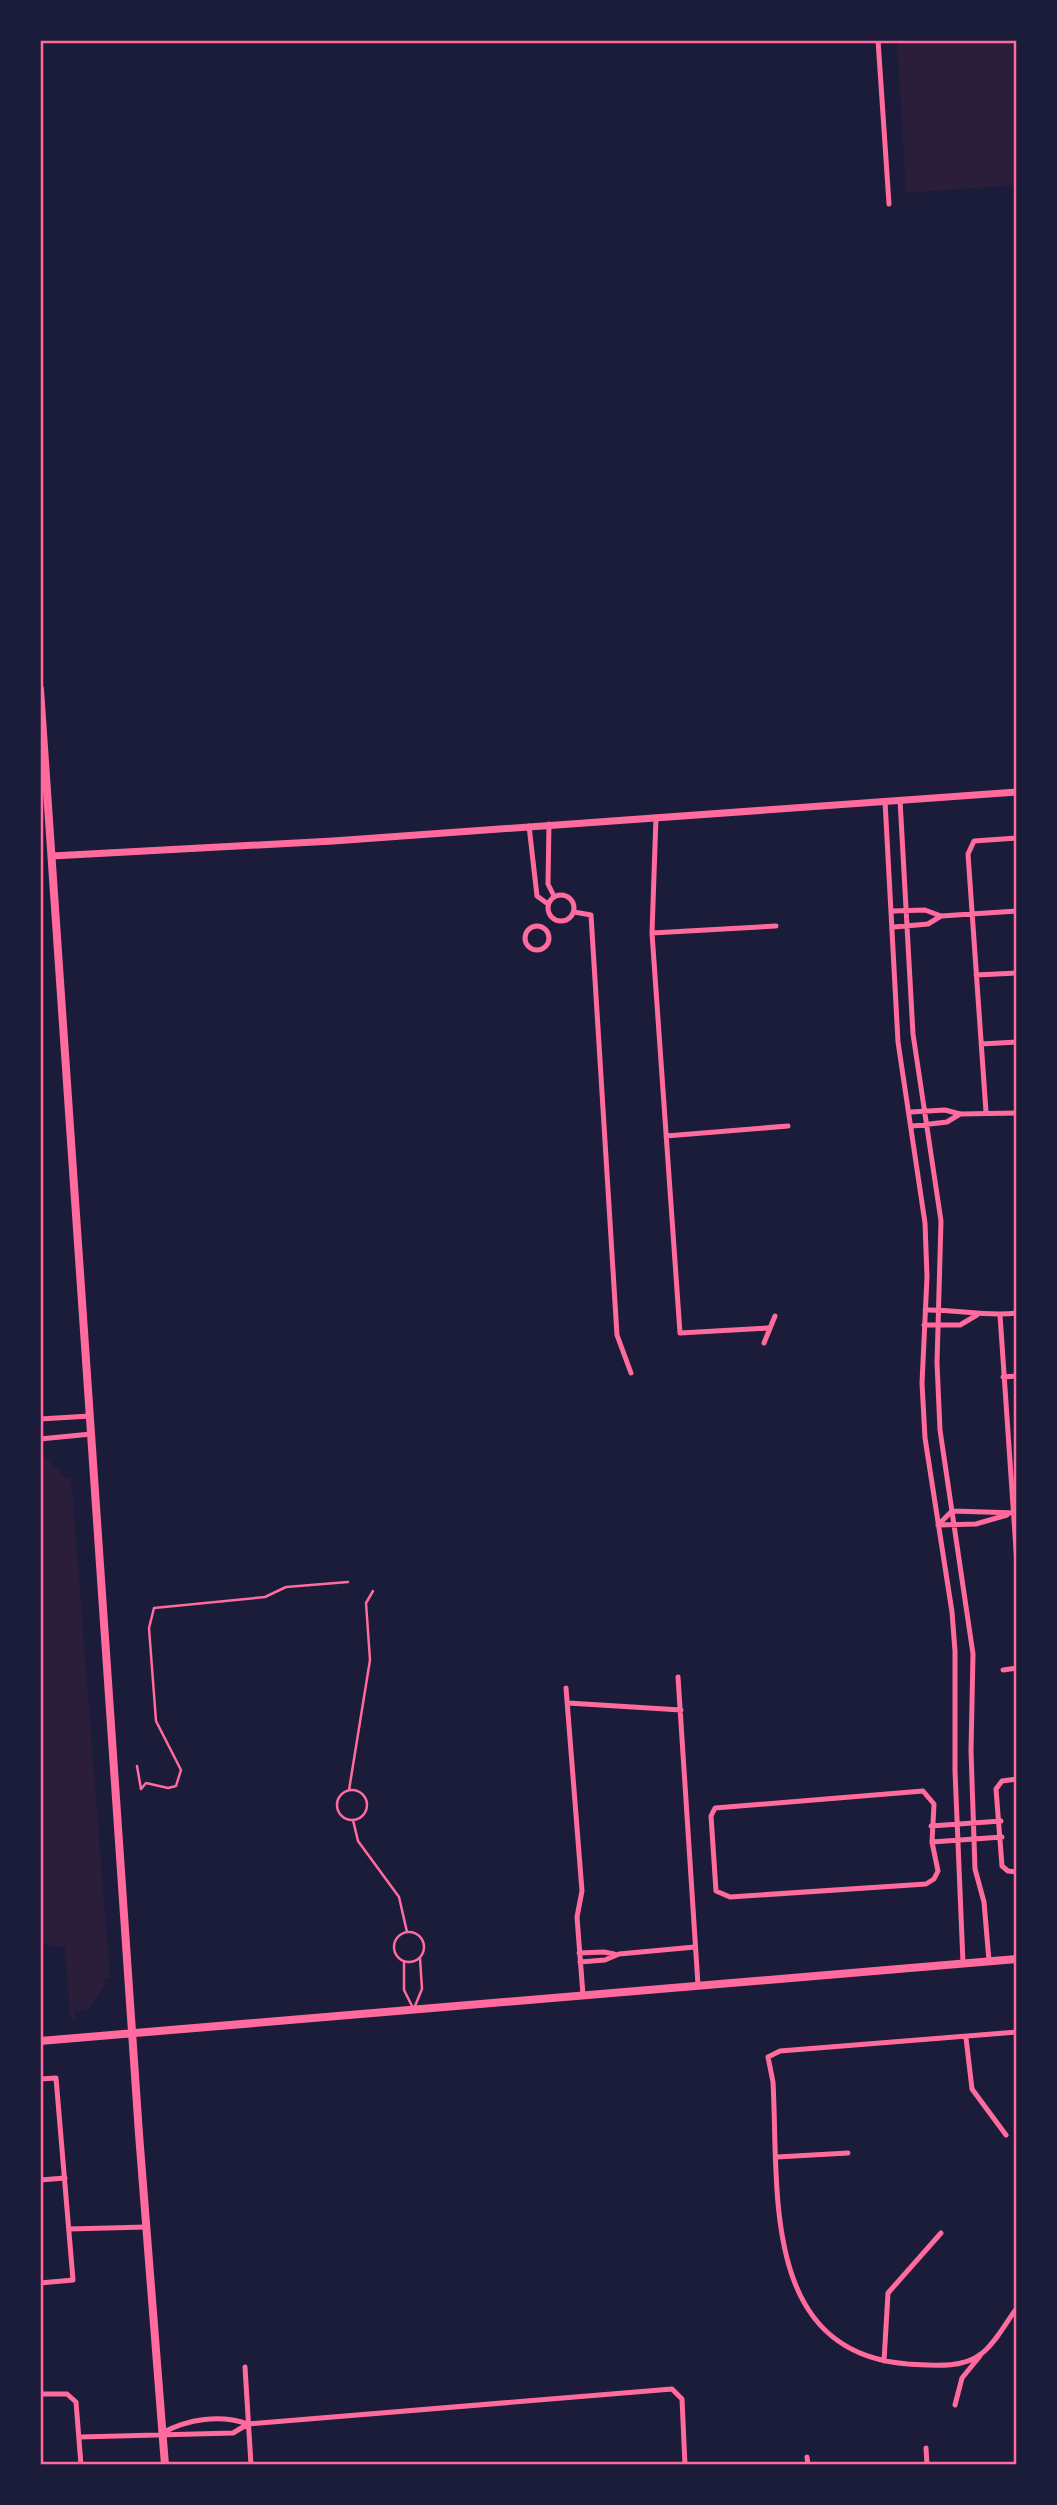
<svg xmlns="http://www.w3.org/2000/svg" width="1057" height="2505" viewBox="0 0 1057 2505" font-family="'Source Serif 4',serif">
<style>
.green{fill:#2a1e3b}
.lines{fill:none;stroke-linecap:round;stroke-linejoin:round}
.service{stroke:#ff6b9d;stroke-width:2.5}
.minor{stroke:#ff6b9d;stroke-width:5}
.tertiary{stroke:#ff6b9d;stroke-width:7}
.secondary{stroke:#ff6b9d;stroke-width:8}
.neatline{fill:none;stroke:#ff6b9d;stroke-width:2.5}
</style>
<rect width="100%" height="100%" fill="#1b1b3a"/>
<!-- green -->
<path class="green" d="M897,40H1017V185L906,193Z
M40,1453L67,1478L71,1477L110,1978H105V1986L87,2010L75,2011V2018H70L65,1948L40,1943Z"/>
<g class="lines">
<!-- service -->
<path class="service" d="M137,1766L141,1789
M141,1789L146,1783L168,1788L176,1786L181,1770L156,1721L149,1628L154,1608L265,1597L286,1587L348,1582
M337 1805a15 15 0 1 1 30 0a15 15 0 1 1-30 0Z
M349,1790L370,1660L366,1603L373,1591
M353,1820L358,1841L399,1897L407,1932
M394 1947a15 15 0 1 1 30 0a15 15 0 1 1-30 0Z
M404,1962V1990L412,2006
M415,2006L422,1989L420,1958"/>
<!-- minor -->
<path class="minor" d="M878,40L889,204
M900,800L913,1034L941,1221L937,1363L940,1430L973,1654L971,1751L975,1869L984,1902L989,1961
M885,801L898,1042L925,1223L927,1277L922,1383L925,1438L952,1612L955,1651V1771L963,1963
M656,817L652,933L680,1333L768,1328
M549,824L548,884L554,896
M529,826L537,896L548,904
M548 908a13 13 0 1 1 26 0a13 13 0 1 1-26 0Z
M893,911L925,910L941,916L1017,911
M574,912L591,915L617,1335L631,1373
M525 938a12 12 0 1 1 24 0a12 12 0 1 1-24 0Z
M894,927L928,924L941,916
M652,933L776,926
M976,975L1017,973
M981,1044L1017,1042
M911,1112L945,1110L960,1114L1017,1113
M986,1112L968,854L974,841L1017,838
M913,1126L947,1122L960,1114
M666,1136L788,1126
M925,1310C956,1309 985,1317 1017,1313
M1000,1315L1017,1564
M924,1325H960L977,1315
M764,1343L775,1316
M1003,1377L1017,1376
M40,1419L90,1416
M40,1439L91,1434
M938,1525L952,1511L1017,1513
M938,1525L976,1524L1007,1515
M1003,1670L1017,1668
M678,1677L698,1985
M566,1688L582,1891L577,1917L583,1995
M568,1703L681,1710
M1017,1779L1002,1781L996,1789L1002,1866L1008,1871L1017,1872
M923,1791L934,1804L932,1842L938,1871L934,1879L926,1884L730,1897L716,1891L711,1816L715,1808Z
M931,1826L1001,1821
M932,1842L1002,1837
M579,1953L604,1952L614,1954
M580,1962L605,1960L619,1954L695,1947
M1017,2032L780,2051L768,2057L773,2082C779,2190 760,2353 908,2364C930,2365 963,2369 981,2354C995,2344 1006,2322 1017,2308
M966,2038L972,2089L1006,2135
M40,2079L56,2078L73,2280L40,2283
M777,2157L848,2153
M40,2180L65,2178
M69,2229L146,2227
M884,2361L888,2293L941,2233
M245,2367L251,2465
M40,2394H67L76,2402L81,2465
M955,2405L962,2378L980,2356
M162,2433C188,2419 220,2414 248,2424L672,2389L682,2399L685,2465
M80,2437L233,2433L248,2424
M926,2448L927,2465
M807,2457L808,2465"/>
<!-- tertiary -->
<path class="tertiary" d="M52,856L333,841L1017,792"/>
<!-- secondary -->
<path class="secondary" d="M40,689L139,2134L165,2465
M40,2041L1017,1959"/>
</g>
<!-- border -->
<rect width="1057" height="2505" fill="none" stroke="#1b1b3a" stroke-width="84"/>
<rect x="42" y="42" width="973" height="2421" class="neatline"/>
</svg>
